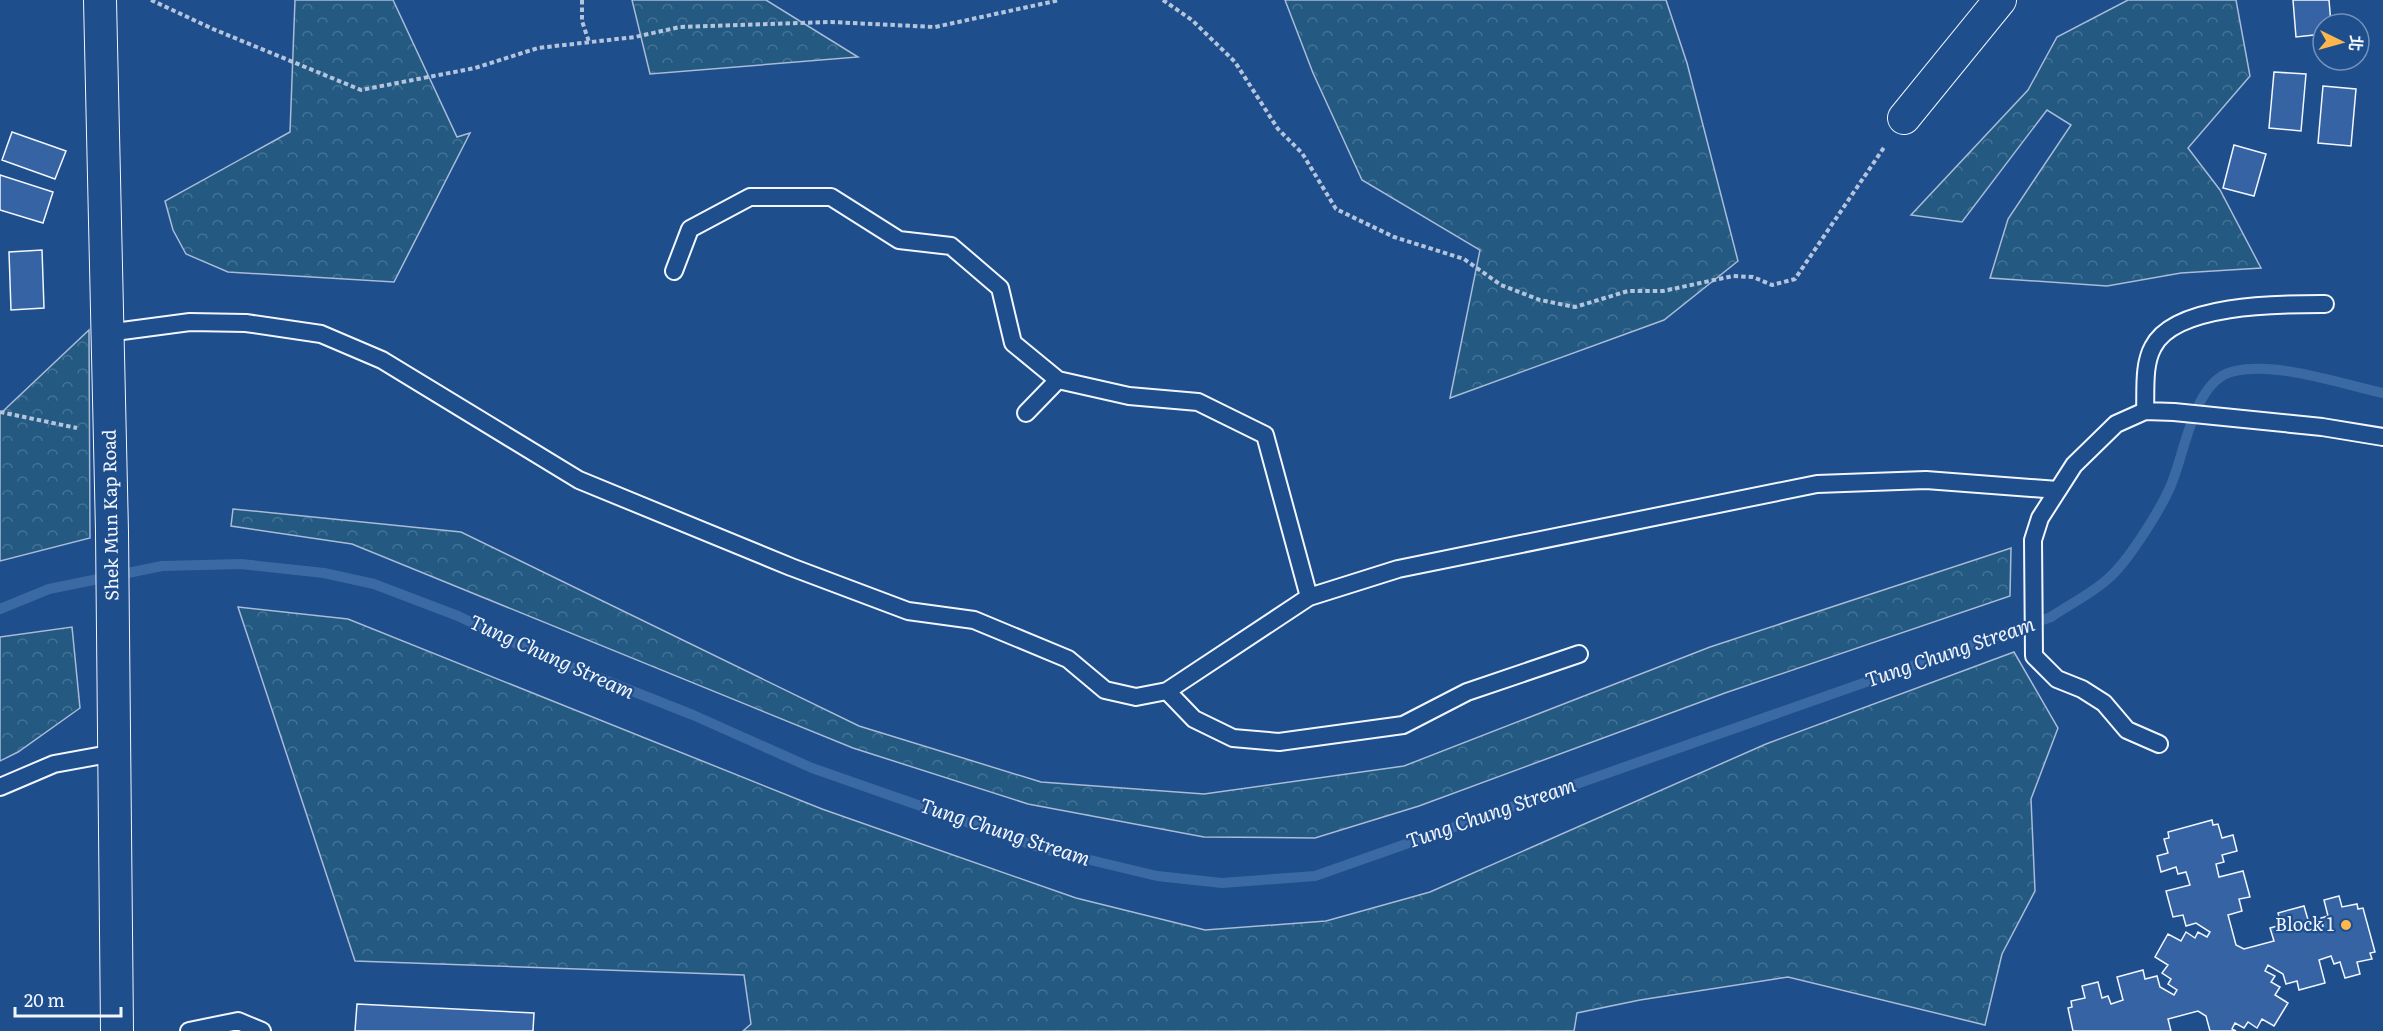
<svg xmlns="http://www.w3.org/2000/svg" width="2383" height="1031" viewBox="0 0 2383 1031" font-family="Literata,'Noto Sans TC',serif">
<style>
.forest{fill:url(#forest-crowns);stroke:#a8bbd7;stroke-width:1.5}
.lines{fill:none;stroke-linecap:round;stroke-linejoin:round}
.stream{stroke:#3b69a3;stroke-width:10}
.building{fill:#3563a3;stroke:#f2f6ff;stroke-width:1.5}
.lane-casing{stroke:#f2f6ff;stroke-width:20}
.street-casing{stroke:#f2f6ff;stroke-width:34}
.path{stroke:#b3c4dc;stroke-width:4;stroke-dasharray:4.5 3;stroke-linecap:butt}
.lane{stroke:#1f4e8c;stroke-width:16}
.street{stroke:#1f4e8c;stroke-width:32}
.poi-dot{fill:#ffb74d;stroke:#1f4e8c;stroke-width:2}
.labels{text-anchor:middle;stroke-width:4.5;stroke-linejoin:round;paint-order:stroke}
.street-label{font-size:18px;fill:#f2f6ff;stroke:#1f4e8c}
.poi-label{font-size:18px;fill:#f2f6ff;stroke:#1f4e8c;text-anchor:end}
.water-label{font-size:20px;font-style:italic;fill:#f2f6ff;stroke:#1f4e8c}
</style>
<defs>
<pattern id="forest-crowns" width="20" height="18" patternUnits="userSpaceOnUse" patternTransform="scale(1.5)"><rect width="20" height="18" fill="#245a82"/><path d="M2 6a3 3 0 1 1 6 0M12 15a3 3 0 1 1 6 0" fill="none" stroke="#447295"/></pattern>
</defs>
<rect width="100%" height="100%" fill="#1f4e8c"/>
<!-- forest -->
<path class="forest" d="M295,0H393L457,137L470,133L394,282L228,272L186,254L173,230L165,201L290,132Z
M632,0H766L858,57L650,74Z
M1285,0H1666L1687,63L1738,261L1664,320L1450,398L1480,250L1362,180L1313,73Z
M2128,0H2236L2250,76L2188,148L2220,190L2261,268L2181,273L2107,286L1990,278L2008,219L2071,125L2047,110L1962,222L1911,215L2028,90L2057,37Z
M89,330L90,538L0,561V414Z
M233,509L461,532L859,726L1041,782L1204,794L1404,766L1710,647L2011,548L2010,596L1725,693L1419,806L1315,838L1204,837L1028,804L853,748L352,544L231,526Z
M238,607L348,619L822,809L1076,898L1205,930L1326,921L1430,892L1766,744L2014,652L2058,728L2031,799L2035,891L2002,954L1985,1025L1788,977L1640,1000L1577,1013L1574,1031H743L751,1024L744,975L355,961Z
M72,627L80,708L18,752L0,761V637Z"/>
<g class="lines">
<!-- stream -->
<path class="stream" d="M0,609L49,589L162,566L241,564L324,573L374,584L458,616L536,653L693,715L812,768L1044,849L1157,876L1222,883L1315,876L2051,617C2070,604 2095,592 2111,576C2130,558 2161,509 2171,485C2185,453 2193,383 2231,372C2273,360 2341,384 2383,393"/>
</g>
<!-- building -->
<path class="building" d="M2293,0H2329L2331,24H2323V34L2296,37Z
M2274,72L2306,74L2301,131L2269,128Z
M2323,86L2356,89L2351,146L2318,143Z
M12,132L66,151L55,179L2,160Z
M2234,145L2266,154L2254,196L2223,188Z
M0,175L53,192L43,223L0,210Z
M42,250L44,308L11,310L9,252Z
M2212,820L2213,825L2218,824L2222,838L2233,835L2237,851L2222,855L2224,862L2216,864L2219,877L2243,871L2250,897L2239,899L2242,911L2228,915L2236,945L2244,949L2274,941L2270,928L2281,925L2278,913L2304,906L2311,930L2323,926L2321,918L2328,916L2324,900L2339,896L2342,907L2357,904L2358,909L2363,908L2375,952L2370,953L2372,959L2357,962L2360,974L2345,978L2340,962L2334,964L2331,956L2319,960L2325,983L2299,990L2297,981L2286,984L2283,974L2268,965L2265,971L2275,976L2271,982L2280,987L2275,995L2288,1003L2274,1026L2262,1019L2257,1028L2248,1022L2244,1028L2235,1023L2232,1029L2236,1031H2210L2206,1016L2198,1011L2168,1019L2171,1031H2073L2068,1008L2072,1007L2071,1001L2085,998L2082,986L2098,982L2102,998L2108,996L2111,1004L2123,1000L2117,977L2143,970L2145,979L2157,976L2160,987L2174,995L2177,990L2168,984L2171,979L2162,973L2168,965L2155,957L2168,934L2181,941L2186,932L2195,938L2198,932L2207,937L2210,932L2196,923L2186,926L2183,915L2173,917L2166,891L2190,885L2186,872L2178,874L2176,867L2161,872L2157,856L2168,853L2164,839L2169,838L2168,832Z
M357,1004L534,1013L533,1031H355Z"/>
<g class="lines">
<defs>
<path id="lane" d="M674,271L690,229L750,197H831L899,240L951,246L1000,288L1013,343L1058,380L1129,396L1198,402L1265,435L1309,597
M107,333L190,322L246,323L321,334L382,360L579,480L791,567L908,611L974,620L1068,659L1105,690L1136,697L1167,691L1309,597L1398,569L1817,484L1926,480L2058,490
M2145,411C2146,391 2143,365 2153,347C2175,303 2283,304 2325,304
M1026,413L1058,380
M1167,691L1194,719L1233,738L1279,742L1403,725L1467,692L1579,654
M2159,744L2127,730L2104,703L2082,689L2057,679L2034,656L2033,540L2040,518L2074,465L2116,424L2145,411L2174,412L2322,427L2383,437
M0,787L54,764L114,753
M189,1031L238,1021L262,1031"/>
<path id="street" d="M100,0L112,532L117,1031
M1904,118L2000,0"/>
</defs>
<!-- lane casing -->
<use href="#lane" class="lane-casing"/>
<!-- street casing -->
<use href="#street" class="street-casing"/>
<!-- path -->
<path class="path" d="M151,0L213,29L361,90L475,68L538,48L635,37L680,27L831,22L935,27L1060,0
M582,0V21L589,42
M1163,0L1192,20L1235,62L1278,129L1302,153L1336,209L1394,237L1464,259L1501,285L1540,300L1575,307L1628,291H1663L1733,276L1753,277L1772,285L1795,279L1885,146
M0,412L77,428"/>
<!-- lane -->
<use href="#lane" class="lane"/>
<!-- street -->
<use href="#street" class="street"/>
</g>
<!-- markers -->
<circle class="poi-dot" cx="2346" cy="925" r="6"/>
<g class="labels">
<!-- street labels -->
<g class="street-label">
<text transform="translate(111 515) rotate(-91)" y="6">Shek Mun Kap Road</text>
</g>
<!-- poi labels -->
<g class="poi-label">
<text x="2334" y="931">Block 1</text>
</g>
<!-- water labels -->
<g class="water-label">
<text transform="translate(1950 652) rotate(-19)" y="7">Tung Chung Stream</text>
<text transform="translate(552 657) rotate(24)" y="7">Tung Chung Stream</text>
<text transform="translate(1491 813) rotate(-19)" y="7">Tung Chung Stream</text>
<text transform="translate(1005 832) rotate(18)" y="7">Tung Chung Stream</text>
</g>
</g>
<!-- north arrow -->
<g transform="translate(2341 42) rotate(95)"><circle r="28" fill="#1f4e8c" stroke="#7391ba" stroke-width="1.5"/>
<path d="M0-4.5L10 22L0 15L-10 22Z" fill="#ffb74d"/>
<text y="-9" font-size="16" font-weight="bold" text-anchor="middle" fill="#f2f6ff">北</text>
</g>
<!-- scale -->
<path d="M15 1007v9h106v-9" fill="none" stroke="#f2f6ff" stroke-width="3"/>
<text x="24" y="1007" font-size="18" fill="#f2f6ff" stroke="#1f4e8c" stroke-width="4.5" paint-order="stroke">20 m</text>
</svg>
